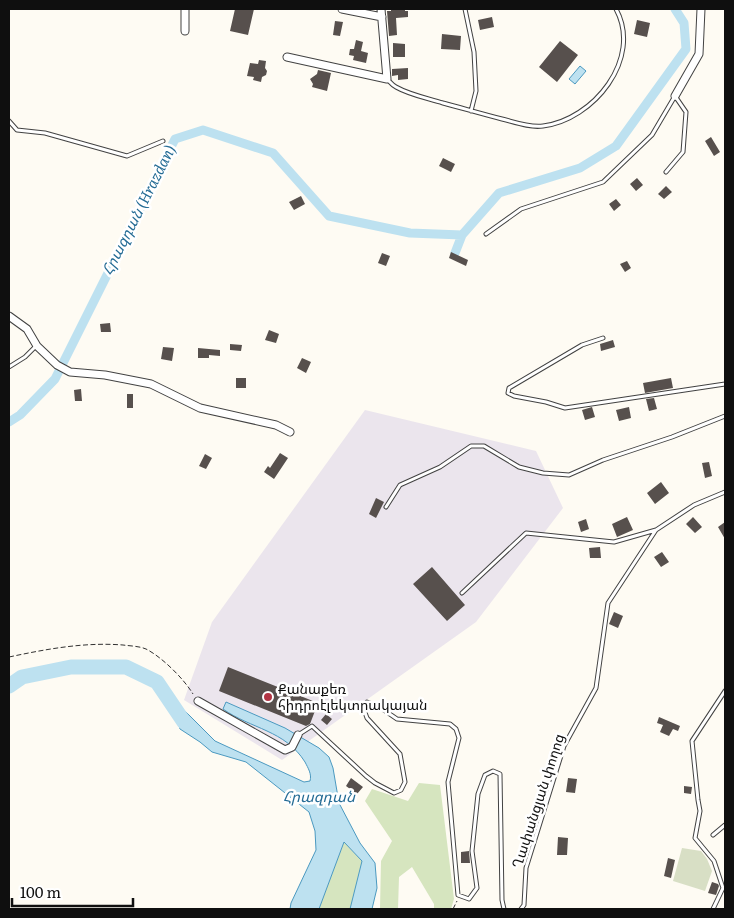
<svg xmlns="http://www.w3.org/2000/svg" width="734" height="918" viewBox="0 0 734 918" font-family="Literata,'Noto Sans Armenian',serif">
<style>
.industrial{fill:#ebe5ed}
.green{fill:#d6e5bf}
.cemetery{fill:#d8dfc5}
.water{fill:#bde1f0;stroke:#4b99c0}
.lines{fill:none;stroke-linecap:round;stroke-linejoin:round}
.canal{stroke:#bde1f0;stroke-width:9}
.river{stroke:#bde1f0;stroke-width:15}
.building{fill:#57504d}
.lane-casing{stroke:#424242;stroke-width:5}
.street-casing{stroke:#424242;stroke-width:9}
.path{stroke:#313131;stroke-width:1;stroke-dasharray:5 2.5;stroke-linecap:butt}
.lane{stroke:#fff;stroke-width:3}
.street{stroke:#fff;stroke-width:7}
.poi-dot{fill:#b23544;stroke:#fff;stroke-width:2}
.labels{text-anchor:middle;stroke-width:5;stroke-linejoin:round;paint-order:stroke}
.poi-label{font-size:14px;fill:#0f0f0f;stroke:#fff;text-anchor:start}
.street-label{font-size:14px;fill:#0f0f0f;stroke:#fff}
.water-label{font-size:15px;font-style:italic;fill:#256c95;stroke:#fff}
</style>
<rect width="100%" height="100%" fill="#fefbf3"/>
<!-- industrial -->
<path class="industrial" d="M365,410L536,451L563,508L476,622L282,760L184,700L212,622Z"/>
<!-- green -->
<path class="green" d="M419,783L440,785L454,899L451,909H434V904L412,867L399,877L398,909H380L381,861L392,841L365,801L372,789L408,801Z
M344,842L362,861L350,909H319Z"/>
<!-- cemetery -->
<path class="cemetery" d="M682,848L701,851L707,859L712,871L705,891L673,881Z"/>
<!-- water -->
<path class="water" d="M580,66L586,71L575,84L569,79Z
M226,702L285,728L319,748L329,757L333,768L339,803L360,843L375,863L377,888L372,909H350L362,861L344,842L319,909H290L291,903L316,850L315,831L309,812L246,762L212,752L200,742L180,729L173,706L184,710L215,741L304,782L310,781C312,774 308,768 305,762C285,730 251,729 223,709Z"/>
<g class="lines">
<!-- canal -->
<path class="canal" d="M455,253L462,235L499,193L580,168L616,146L686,49L684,23L675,9
M9,422L20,415L55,379L175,139L203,130L273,153L329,216L410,233L462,235"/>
<!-- river -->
<path class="river" d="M9,686L22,677L71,667H126L157,682L184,722"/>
</g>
<!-- building -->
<path class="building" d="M235,9H254L248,35L230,31Z
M391,9H405V11H408V17L396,18L397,35L389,36L387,11H391Z
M492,17L494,27L480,30L478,20Z
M637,20L650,23L647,37L634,34Z
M335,21L343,22L340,36L333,35Z
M442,34L461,36L460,50L441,49Z
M356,40L363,42L361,51L368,53L366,63L353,60L354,56L349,55L350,49H354Z
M560,41L578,55L557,82L539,67Z
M393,43L405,44V57H393Z
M259,60L266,61L265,68L267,71L266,75L262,77L261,82L253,80L254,77L247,76L250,63L258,64Z
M408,68V79L398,80V75L392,76V69Z
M318,70L331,73L327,91L312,87L313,84L310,79L317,74Z
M711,137L720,152L714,156L705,141Z
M443,158L455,164L451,172L439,166Z
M637,178L643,185L636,191L630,184Z
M666,186L672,192L664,199L658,194Z
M301,196L305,204L294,210L289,202Z
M616,199L621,205L614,211L609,204Z
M451,252L468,260L466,266L449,258Z
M382,253L390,256L386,266L378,263Z
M627,261L631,268L625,272L620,264Z
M110,323L111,332H101L100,324Z
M269,330L279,334L276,343L265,340Z
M613,340L615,347L601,351L600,344Z
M230,344L242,345L241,351L230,350Z
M163,347L174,348L172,361L161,359Z
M198,348L220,350V356L209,355V358H198Z
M302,358L311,362L306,373L297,368Z
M236,378H246V388H236Z
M671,378L673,388L645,393L643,383Z
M81,389L82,401H75L74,390Z
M127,394H133V408H127Z
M654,398L657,409L649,411L646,399Z
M592,407L595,417L585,420L582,410Z
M629,407L631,418L619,421L616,410Z
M280,453L288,458L274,479L264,472L268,466L270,468Z
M205,454L212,458L206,469L199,466Z
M709,462L712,476L705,478L702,463Z
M661,482L669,493L655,504L647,493Z
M376,498L384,502L376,518L369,514Z
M627,517L633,530L617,537L612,524Z
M693,517L702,527L695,533L686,524Z
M586,519L589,529L581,532L578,522Z
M725,522V539L718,527Z
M600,547L601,558H590L589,548Z
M662,552L669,562L661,567L654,557Z
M432,567L465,605L447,621L413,584Z
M614,612L623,616L618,628L609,624Z
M228,667L318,703L310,724L306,726L219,691Z
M326,714L332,719L327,725L321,720Z
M659,717L680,726L678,731L673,729L669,736L660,732L663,725L657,723Z
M351,778L363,787L357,794L346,786Z
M568,778L577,779L575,793L566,792Z
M684,786L692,787L691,794L684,793Z
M558,837L568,838L567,855H557Z
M469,851L470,863H461V852Z
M668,858L675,860L671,878L664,876Z
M712,882L718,884L719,886L716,895L708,893Z"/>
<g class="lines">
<defs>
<path id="lane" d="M465,9L474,52L476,91L471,111
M387,79C390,82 392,85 396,87C410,95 427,98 443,103C462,108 482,114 502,119C514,122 530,128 543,126C593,120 643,59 616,9
M9,121L17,130L45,133L127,156L163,141
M486,234L521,209L603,182L652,135L675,96L686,112L683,152L666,172
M603,338L582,345L509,388L508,393L514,396L546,402L565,408L725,384
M9,367L25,357L36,346
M386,507L400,485L440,467L471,446H484L519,467L543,473L569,475L603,460L672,437L725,416
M462,593L526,533L614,542L656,530
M298,735L312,726L366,776L375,783L394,793L401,790L405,782L400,754L367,718L363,707L367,702L378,706L397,719L450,724L456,729L459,738L448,782L458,895L469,899L477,888L472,851L478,794L485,775L493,771L500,774L502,900L504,909
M713,835L725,825
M521,909L524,905L526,868L564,746L596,688L608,603L656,530L694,505L725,492
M713,909L723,888L714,861L695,838L700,811L698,800L692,741L725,691"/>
<path id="street" d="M342,9L382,17
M185,31V9
M287,57L387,79L381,9
M675,96L699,54L701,9
M9,316L27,329L37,346L57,365L70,372L105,375L151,384L200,408L276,425L290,432
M198,701L285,750L292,747L298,735"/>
</defs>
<!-- lane casing -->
<use href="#lane" class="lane-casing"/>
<!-- street casing -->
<use href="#street" class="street-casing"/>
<!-- path -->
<path class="path" d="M9,657C47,649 84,642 123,645C130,646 139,646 146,649C162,657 184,679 193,694
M453,909L457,901"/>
<!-- lane -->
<use href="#lane" class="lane"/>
<!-- street -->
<use href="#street" class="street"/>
</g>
<!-- markers -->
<circle class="poi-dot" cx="268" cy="697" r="5"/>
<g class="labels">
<!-- poi labels -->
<g class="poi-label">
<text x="278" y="694">Քանաքեռ<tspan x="278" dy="16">հիդրոէլեկտրակայան</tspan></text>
</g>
<!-- street labels -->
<g class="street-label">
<text transform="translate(538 801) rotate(-72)" y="5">Ղափանցյան փողոց</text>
</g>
<!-- water labels -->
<g class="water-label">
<text transform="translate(139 210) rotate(-63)" y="5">Հրազդան (Hrazdan)</text>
<text x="319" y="802">Հրազդան</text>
</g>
</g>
<!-- border -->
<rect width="734" height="918" fill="none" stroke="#0f0f0f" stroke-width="20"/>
<!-- scale -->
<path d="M12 898v8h121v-8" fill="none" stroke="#0f0f0f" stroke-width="2.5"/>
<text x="20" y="898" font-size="15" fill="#0f0f0f" stroke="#ffffff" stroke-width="4" paint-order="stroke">100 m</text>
</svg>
